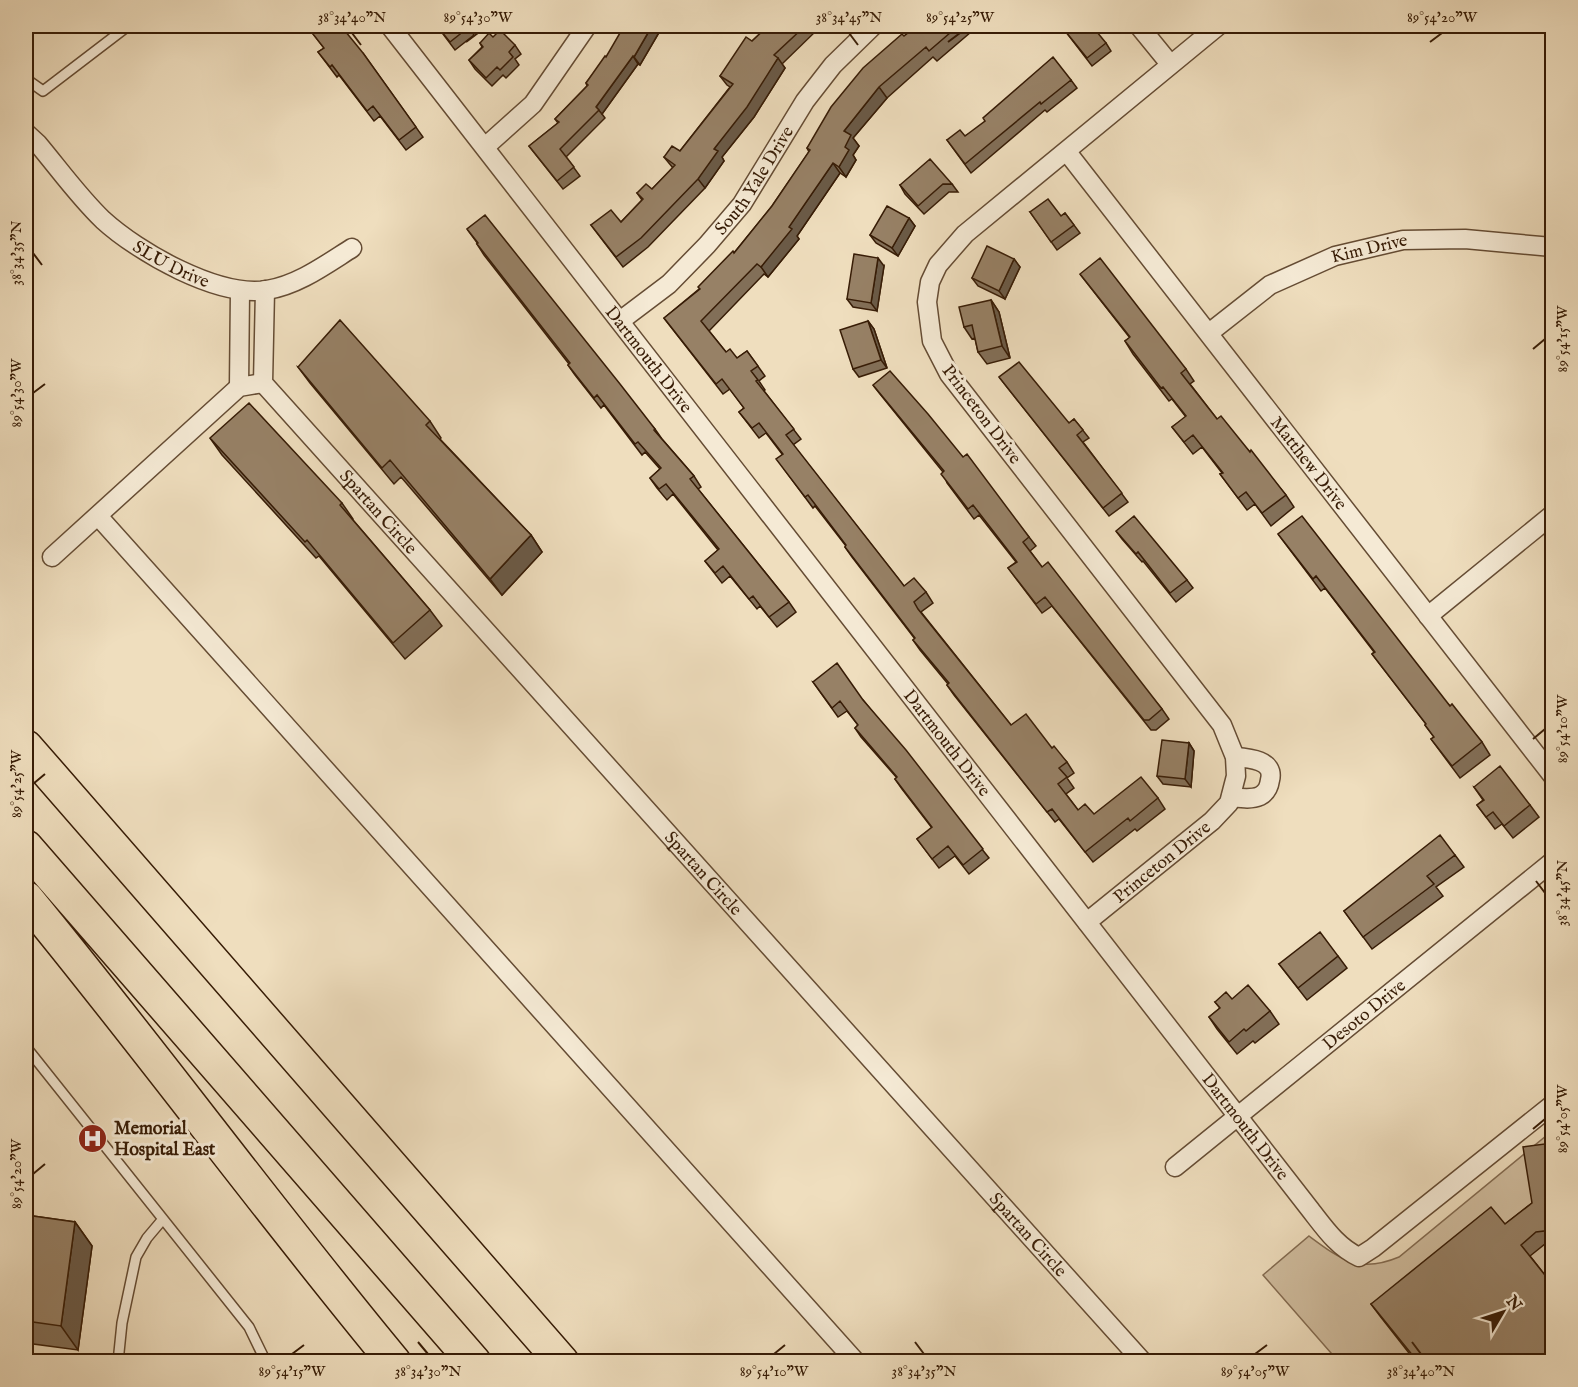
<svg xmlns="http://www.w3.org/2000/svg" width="1578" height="1387" viewBox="0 0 1578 1387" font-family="'IM FELL English',serif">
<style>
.green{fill:#d0bd9f;stroke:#846c52;stroke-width:1.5}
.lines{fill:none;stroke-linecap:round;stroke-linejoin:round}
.lane-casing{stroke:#654c34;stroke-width:12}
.street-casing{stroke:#654c34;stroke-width:21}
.highway-casing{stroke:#371c06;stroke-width:36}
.lane{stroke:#f5ead5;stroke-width:9}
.street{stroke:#f5ead5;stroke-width:18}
.highway{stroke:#efdebe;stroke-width:33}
.wall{fill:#826f58;stroke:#371c06;stroke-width:1.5}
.shaded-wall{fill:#6a5a47;stroke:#371c06;stroke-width:1.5}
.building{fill:#978166;stroke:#371c06;stroke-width:1.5}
.ticks{fill:none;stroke:#371c06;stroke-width:2}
.labels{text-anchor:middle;stroke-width:6;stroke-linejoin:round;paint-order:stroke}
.street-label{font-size:18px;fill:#371c06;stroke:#f5ead5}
.poi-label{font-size:18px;font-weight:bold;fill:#371c06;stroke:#f5ead5;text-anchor:start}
.neatline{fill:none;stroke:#371c06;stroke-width:2}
.ticks-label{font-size:15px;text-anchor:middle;fill:#371c06}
</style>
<rect width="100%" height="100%" fill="#efdebe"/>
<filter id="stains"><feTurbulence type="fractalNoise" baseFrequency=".00333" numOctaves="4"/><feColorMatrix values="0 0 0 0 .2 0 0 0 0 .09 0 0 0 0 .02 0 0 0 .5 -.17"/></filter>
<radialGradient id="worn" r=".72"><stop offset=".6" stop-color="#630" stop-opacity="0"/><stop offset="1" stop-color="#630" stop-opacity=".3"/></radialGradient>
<!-- green -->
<path class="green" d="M1552,1131V1361H1338L1263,1275L1309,1236C1340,1259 1359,1274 1399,1257Z"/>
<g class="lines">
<defs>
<path id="lane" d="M26,79L43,91L128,26
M26,1047L249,1327L266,1362
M118,1362L122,1323L136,1257L147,1238L163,1219"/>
<g id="street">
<path id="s1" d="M390,26L1309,1208C1324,1227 1337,1247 1359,1257L1373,1248L1552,1105"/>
<path d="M1139,26L1170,64"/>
<path id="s2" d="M26,133L38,144C59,169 79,197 103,220C138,252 218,298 267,290C298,285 325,265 352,248"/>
<path d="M485,147L533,104L587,26"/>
<path id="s3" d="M1067,152L1552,775"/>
<path id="s4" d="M265,290L263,383L1143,1362"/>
<path id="s5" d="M620,321L669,284L707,245L742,204L805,101L833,65L873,26"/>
<path id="s6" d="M1209,333L1270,285L1335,256L1403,240L1465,239L1552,247"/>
<path d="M239,387L240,291"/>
<path d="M98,516L856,1362"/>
<path d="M52,557L239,387L263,383"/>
<path d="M1428,616L1552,515"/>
<path d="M1231,797C1240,798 1251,800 1260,796C1267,792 1269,787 1270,780C1275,760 1249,758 1235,757"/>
<path id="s7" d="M1087,922L1212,821L1229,803L1236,776L1235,757L1222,725L949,374L932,341L927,302L930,282L938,265L965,234L1218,26"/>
<path id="s8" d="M1175,1167L1552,862"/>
</g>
<path id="highway" d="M26,747L562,1362
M26,847L474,1362
M26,898C151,1050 268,1210 394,1362"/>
</defs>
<!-- lane casing -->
<use href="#lane" class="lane-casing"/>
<!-- street casing -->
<use href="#street" class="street-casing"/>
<!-- highway casing -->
<use href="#highway" class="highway-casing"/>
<!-- lane -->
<use href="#lane" class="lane"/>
<!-- street -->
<use href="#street" class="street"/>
<!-- highway -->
<use href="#highway" class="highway"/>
</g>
<!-- wall -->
<path class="wall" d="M437,26L469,27L474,35L455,50Z
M768,26H814L817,30L782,64L785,68L754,117L722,157L724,161L705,188L648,247L623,267L591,225L621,222L642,200L637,193L652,189L673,168L664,157L680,151L730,87L727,85L720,76L752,41Z
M917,26H978L937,61L933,57L887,98L853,138L859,146L853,155L856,160L846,177L840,173L797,236L799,239L768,277L764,274L709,331L726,352L737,358L747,351L765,376L759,381L765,390L764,391L801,439L793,445L904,586L926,592L933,603L921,612L1011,725L1052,748L1067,762L1074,773L1067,778L1074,788L1066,794L1078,810L1094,814L1158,798L1165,809L1137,831L1135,829L1093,862L1059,819L1055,822L954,695L947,685L948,684L920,650L913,640L915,639L852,557L845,547L846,546L815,506L813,508L784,469L782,454L766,433L759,438L739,412L744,408L730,389L723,394L664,318L699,289L734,253L772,206L809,152L807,148L904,36Z
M659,27L661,29L640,65L638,64L602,114L605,118L566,157L580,176L563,189L529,146L558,123L555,119L587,86L586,83L606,57Z
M1066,32L1106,43L1111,51L1092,66Z
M313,34L363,53L423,137L406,150L380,116L374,121L339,75L337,77L318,52L324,48Z
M493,37L515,45L521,54L515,59L519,65L506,78L503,75L492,86L475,69L469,60L482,47L480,43Z
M1071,80L1077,88L1047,112L1045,110L971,173L947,140L965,136Z
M952,184L958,192H949L924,214L905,194L900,185Z
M1030,212L1061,216L1065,213L1080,233L1057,250Z
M909,218L915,226L898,256L876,243L870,235Z
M467,229L655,429L662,439L694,476L701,487L698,489L789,602L796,612L777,627L760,606L757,609L730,576L722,583L705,561L718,550L673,494L667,500L657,488L650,478L660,469L645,452L642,455L604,405L601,408L575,375L568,365L569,364L484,255L477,244H478Z
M1014,259L1020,267L1005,299L978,286L972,278Z
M884,266L877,311L853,307L847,299Z
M1080,274L1186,369L1194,381L1190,384L1217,419L1250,452L1286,495L1294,507L1271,526L1255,504L1247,510L1220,474L1222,473L1202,447L1193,454L1172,427L1186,417L1172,399L1169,401L1133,354L1125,341L1130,338Z
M991,300L999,312L1010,358L987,364L978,352L975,338L972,339L964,327Z
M868,321L874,329L887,368L859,377L853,369Z
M298,367L430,421L441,438L440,439L531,535L542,552L502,595L401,477L394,484L310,383Z
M999,377L1069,423L1074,419L1089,438L1083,442L1128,502L1109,516Z
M873,385L963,457L1029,537L1036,546L1030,551L1042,567L1162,709L1169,719L1156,730H1151L1052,606L1042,613L1008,568L1016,562L979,515L974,519L947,483L943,472L880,394Z
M210,438L342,503L353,519V520L430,610L442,626L405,659L319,556L316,558L222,455Z
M1116,531L1187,580L1193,588L1176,602L1143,561L1142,562L1122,539Z
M1278,534L1450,706L1482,742L1490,755L1460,778L1431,739L1434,737L1425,725L1426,724L1372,654L1374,652L1325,588L1321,591Z
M813,682L863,700L989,858L969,874L955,856L939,868L917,839L932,828L902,789L895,779L897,778L861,737L855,728L858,725L847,711L838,717Z
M1189,743L1194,751L1191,787L1163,784L1157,776Z
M1474,787L1530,805L1539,817L1513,838L1502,824L1495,829L1477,805L1483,800Z
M1455,855L1464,867L1436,887L1443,896L1372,949L1344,911Z
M1338,956L1347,968L1307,1000L1279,964Z
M1232,999L1270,1011L1279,1024L1255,1043L1253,1041L1237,1054L1217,1029L1209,1017L1220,1008L1215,1002Z
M1552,1143V1243L1545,1244L1530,1256L1552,1284V1362H1416L1380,1316L1371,1304L1505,1224L1532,1203Z
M26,1215L75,1222L92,1246L78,1350L26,1343Z"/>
<!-- shaded-wall -->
<path class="shaded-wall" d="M652,26H661L659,27L661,29L640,65L634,57Z
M633,56L638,64L602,114L596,107Z
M778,58L785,68L754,117L722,157L724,161L705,188L698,179L714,149Z
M879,87L887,98L853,138L859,146L853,155L856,160L846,177L839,167L845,147L844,131Z
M833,163L840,173L797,236L799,239L768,277L761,267Z
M909,218L915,226L898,256L892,248Z
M878,258L884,266L877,311L871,303Z
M1014,259L1020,267L1005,299L999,291Z
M991,300L999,312L1010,358L1002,346Z
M868,321L874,329L887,368L881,360Z
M531,535L542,552L502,595L490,579Z
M1189,743L1194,751L1191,787L1185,779Z
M75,1222L92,1246L78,1350L61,1326Z"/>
<!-- building -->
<path class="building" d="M324,26H341L363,53L416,127L399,140L373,106L367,111L332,65L330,67L318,52L324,48L313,34Z
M437,26H468L469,27L450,42Z
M624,26H652L634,57L633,56L596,107L599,110L560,149L574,167L557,181L529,146L559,122L555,119L588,85L586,83L605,56L606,57Z
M768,26H805L774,55L778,58L747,107L714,149L718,151L698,179L641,238L616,257L591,225L611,210L621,222L643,199L637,193L646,184L652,189L675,165L664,157L672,146L680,151L733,84L720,76L746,37L752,41Z
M917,26H958L929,51L926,47L879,87L844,131L851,135L845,147L849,150L839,167L833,163L789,227L792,229L761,267L757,264L701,321L726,352L730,349L737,358L747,351L758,366L751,371L758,380L756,381L794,429L786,435L898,578L904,586L914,578L926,592L914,602L918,609L1011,725L1026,714L1052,748L1054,746L1067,762L1059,768L1067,777L1058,784L1078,810L1085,804L1094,814L1141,777L1158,798L1130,821L1128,818L1085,852L1052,809L1047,812L947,685L949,683L913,640L915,638L845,547L846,545L808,495L805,497L776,459L783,454L759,423L752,428L739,412L744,408L722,379L716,384L664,318L700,289L698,287L733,251L734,253L772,206L810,150L807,148L831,107L863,68L902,34L904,36Z
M1073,26H1092L1106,43L1087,58L1066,32Z
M500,30L515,45L509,52L513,57L500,70L497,67L486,78L469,60L483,47L480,43L489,33L493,37Z
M1053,57L1071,80L1041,104L1040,102L965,164L947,140L960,130L965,136L985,121L983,118Z
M930,159L952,184H943L918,206L900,185Z
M1048,199L1061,216L1065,213L1074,225L1051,242L1030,212Z
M887,206L909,218L892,248L870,235Z
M485,215L620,384L655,429L654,430L694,476L690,479L789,602L769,617L753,596L749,599L723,566L715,573L705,561L719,549L666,484L659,489L650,478L661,468L638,442L635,444L597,395L594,398L568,365L570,363L477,244L478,243L467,229Z
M987,246L1014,259L999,291L972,278Z
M854,254L878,258L871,303L847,299Z
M1100,258L1186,369L1181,373L1217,419L1221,416L1250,452L1251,450L1286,495L1262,513L1246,492L1238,498L1220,474L1223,473L1193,435L1184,442L1172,427L1186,416L1163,387L1161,388L1125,341L1130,337L1080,274Z
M991,300L1002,346L978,352L972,325L964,327L959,307Z
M340,320L430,421L426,425L531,535L490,579L390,460L382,468L298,367Z
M868,321L881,360L853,369L840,330Z
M1019,362L1069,423L1074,419L1083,430L1077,435L1122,493L1103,508L999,377Z
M890,371L928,414L963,457L967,454L1029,537L1023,542L1042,567L1048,562L1162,709L1149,720H1144L1045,597L1036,604L1008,568L1017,562L973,505L968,509L941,474L944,471L873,385Z
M249,403L342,503L340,505L430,610L393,643L307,540L305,542L210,438Z
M1134,516L1187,580L1170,593L1138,552L1136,554L1116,531Z
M1302,516L1450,706L1452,704L1482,742L1452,766L1431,739L1434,737L1425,725L1426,724L1372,654L1375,652L1316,576L1313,579L1278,534Z
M837,663L863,700L906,750L983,849L963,865L948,846L932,859L917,839L932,827L895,779L897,777L855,728L858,725L840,701L832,708L813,682Z
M1162,740L1189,743L1185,779L1157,776Z
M1500,766L1530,805L1504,826L1493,812L1486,817L1477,805L1484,800L1474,787Z
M1440,835L1455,855L1427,876L1434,884L1363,937L1344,911Z
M1320,932L1338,956L1298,988L1279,964Z
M1248,985L1270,1011L1246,1031L1244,1029L1229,1042L1209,1017L1220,1008L1215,1002L1226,992L1232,999Z
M1552,1143V1230L1536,1232L1521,1245L1552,1284V1355L1545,1362H1418L1371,1304L1491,1207L1505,1224L1532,1203L1523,1147Z
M26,1215L75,1222L61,1326L26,1321Z"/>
<!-- ticks -->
<path class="ticks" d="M352,33L361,45M849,33L858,45M466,42L478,33M948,42L960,33M1430,42L1442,33M33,253L42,265M1533,349L1545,339M33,393L45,384M1533,739L1545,729M33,784L45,774M1536,881L1545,893M1533,1129L1545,1119M33,1174L45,1164M418,1342L428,1354M915,1342L924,1354M1412,1342L1421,1354M292,1354L304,1345M774,1354L785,1345M1255,1354L1267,1345"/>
<!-- icons -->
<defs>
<symbol id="hospital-disc" viewBox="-11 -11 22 22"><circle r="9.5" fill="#8f2418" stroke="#f5ead5"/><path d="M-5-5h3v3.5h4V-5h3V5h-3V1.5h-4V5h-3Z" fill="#fff"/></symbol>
</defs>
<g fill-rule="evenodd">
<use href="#hospital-disc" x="76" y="1122" width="33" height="33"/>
</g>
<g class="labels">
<!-- street labels -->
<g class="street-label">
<text dy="6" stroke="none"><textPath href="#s5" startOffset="196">South Yale Drive</textPath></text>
<text dy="6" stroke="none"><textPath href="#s6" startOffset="184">Kim Drive</textPath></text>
<text dy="6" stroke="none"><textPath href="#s2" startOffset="198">SLU Drive</textPath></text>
<text dy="6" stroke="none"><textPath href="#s1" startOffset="422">Dartmouth Drive</textPath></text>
<text transform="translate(982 414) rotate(53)" y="6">Princeton Drive</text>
<text dy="6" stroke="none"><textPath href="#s3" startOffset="394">Matthew Drive</textPath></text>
<text dy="6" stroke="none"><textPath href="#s4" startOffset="266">Spartan Circle</textPath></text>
<text dy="6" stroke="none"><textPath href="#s1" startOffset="908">Dartmouth Drive</textPath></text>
<text dy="6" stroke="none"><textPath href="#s7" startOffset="96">Princeton Drive</textPath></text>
<text dy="6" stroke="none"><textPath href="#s4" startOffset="752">Spartan Circle</textPath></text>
<text dy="6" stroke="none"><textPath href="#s8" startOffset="243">Desoto Drive</textPath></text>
<text dy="6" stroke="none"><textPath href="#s1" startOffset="1394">Dartmouth Drive</textPath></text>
<text dy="6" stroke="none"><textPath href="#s4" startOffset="1238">Spartan Circle</textPath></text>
</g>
<!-- poi labels -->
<g class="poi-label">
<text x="114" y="1134">Memorial<tspan x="114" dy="21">Hospital East</tspan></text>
</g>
</g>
<!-- margin -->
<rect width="1578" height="1387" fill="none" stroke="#efdebe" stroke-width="66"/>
<!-- north arrow -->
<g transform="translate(1503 1312) rotate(51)" stroke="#f5ead5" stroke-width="4.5" paint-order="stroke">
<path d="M0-4.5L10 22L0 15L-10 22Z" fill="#371c06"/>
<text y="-9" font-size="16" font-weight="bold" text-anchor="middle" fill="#371c06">N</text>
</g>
<rect x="33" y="33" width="1512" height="1321" class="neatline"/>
<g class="ticks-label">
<text x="352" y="22">38°34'40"N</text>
<text x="478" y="22">89°54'30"W</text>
<text x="849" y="22">38°34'45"N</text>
<text x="960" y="22">89°54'25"W</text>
<text x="1442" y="22">89°54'20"W</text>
<text transform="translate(16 253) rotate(-90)" y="5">38°34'35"N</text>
<text transform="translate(1562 339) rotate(-90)" y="5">89°54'15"W</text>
<text transform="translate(16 393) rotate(-90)" y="5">89°54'30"W</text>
<text transform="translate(1562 729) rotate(-90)" y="5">89°54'10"W</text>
<text transform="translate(16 784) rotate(-90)" y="5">89°54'25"W</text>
<text transform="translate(1562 893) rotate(-90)" y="5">38°34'45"N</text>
<text transform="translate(1562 1119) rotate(-90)" y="5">89°54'05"W</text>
<text transform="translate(16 1174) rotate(-90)" y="5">89°54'20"W</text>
<text x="292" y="1376">89°54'15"W</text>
<text x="428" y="1376">38°34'30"N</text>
<text x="774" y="1376">89°54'10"W</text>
<text x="924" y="1376">38°34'35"N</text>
<text x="1255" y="1376">89°54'05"W</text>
<text x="1421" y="1376">38°34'40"N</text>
</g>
<rect width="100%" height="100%" filter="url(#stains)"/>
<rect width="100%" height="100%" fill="url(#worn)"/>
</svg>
